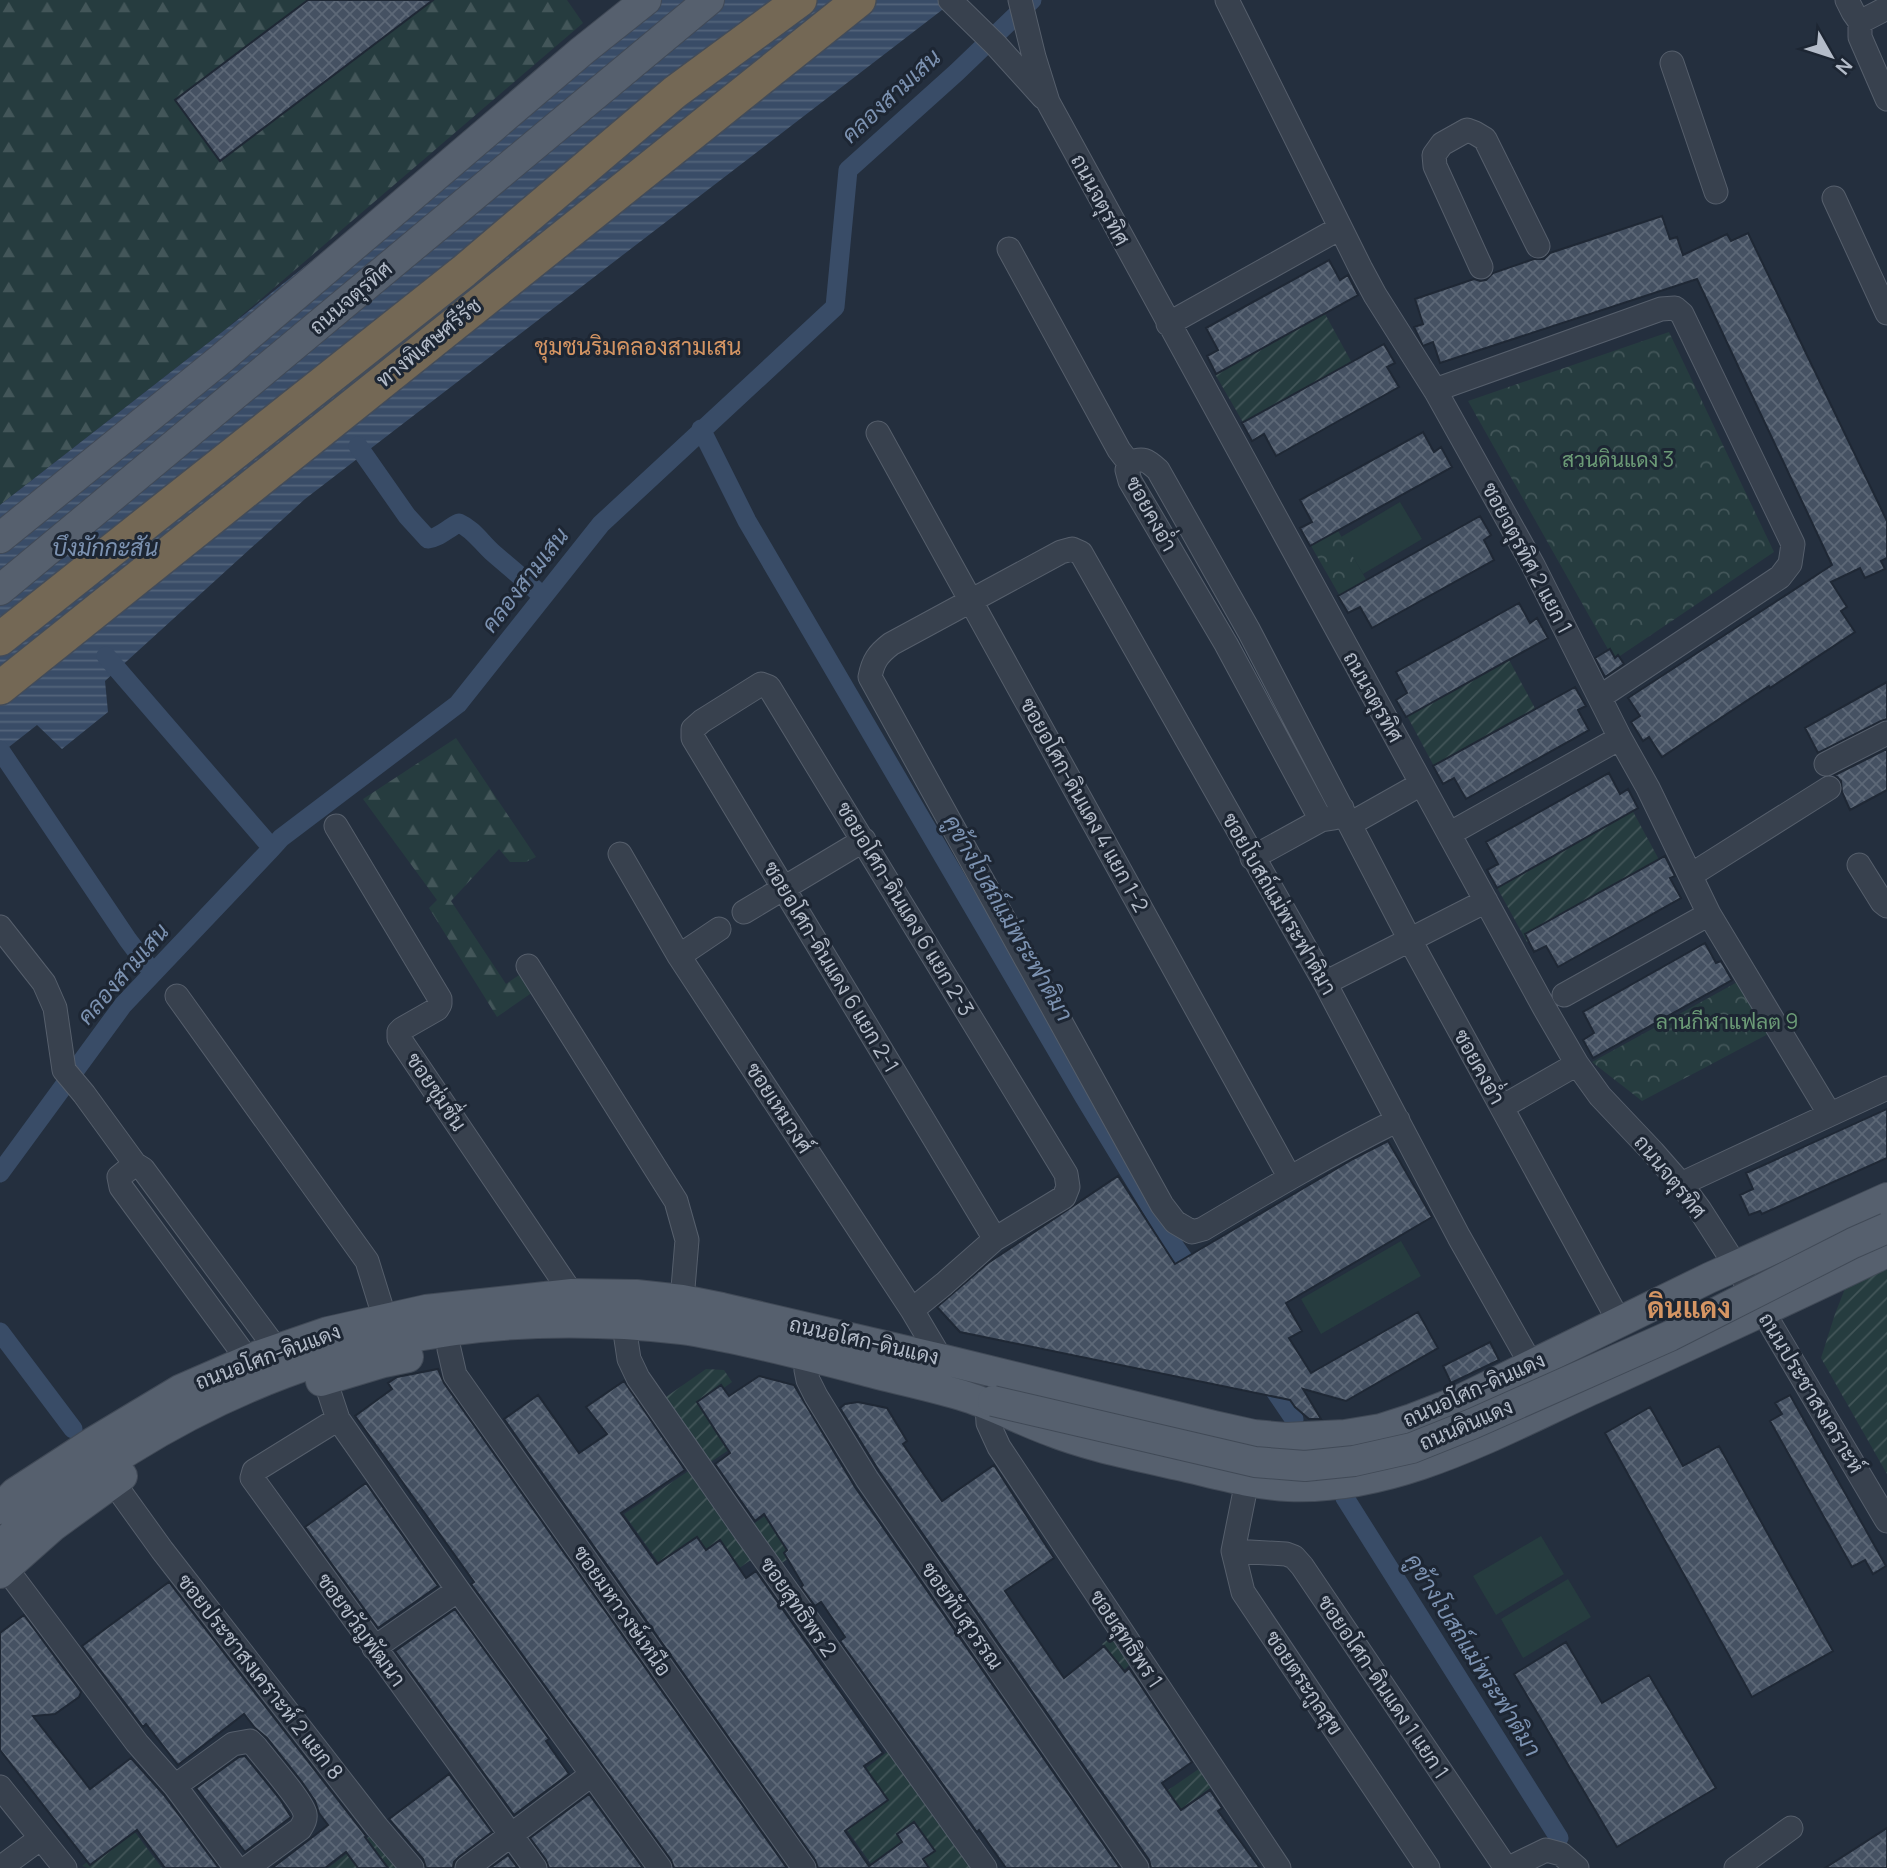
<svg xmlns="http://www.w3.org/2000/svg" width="1887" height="1868" viewBox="0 0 1887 1868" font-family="Manrope,Sarabun,sans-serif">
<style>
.grass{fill:#263c3f}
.forest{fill:url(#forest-firs)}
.park{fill:url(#park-crowns)}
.garden{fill:url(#garden-furrows)}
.water{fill:url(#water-rules)}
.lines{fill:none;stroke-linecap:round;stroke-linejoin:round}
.canal{stroke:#394c67;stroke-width:19}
.building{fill:url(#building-cross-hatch);stroke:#1f2835;stroke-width:2}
.minor-casing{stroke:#565f6c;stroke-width:25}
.major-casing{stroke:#414a57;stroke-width:32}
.highway-casing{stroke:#434c59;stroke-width:36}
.minor{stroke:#38414e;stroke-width:23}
.major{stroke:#56606e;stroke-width:30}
.highway{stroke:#746855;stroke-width:33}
.major-bridge-casing{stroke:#414a57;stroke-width:32;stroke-linecap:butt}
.major-bridge{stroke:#56606e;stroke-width:30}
.labels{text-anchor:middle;stroke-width:6;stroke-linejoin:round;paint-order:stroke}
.street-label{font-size:21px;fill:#b4bcc9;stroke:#1d2633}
.park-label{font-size:21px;fill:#6b9a76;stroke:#1d2633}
.water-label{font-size:23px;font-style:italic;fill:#7c92b1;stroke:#1d2633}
.neighbourhood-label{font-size:23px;fill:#d59563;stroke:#1d2633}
.district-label{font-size:28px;font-weight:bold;fill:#d59563;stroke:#1d2633}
</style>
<defs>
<pattern id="forest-firs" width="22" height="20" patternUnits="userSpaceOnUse" patternTransform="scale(1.75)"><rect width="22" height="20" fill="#263c3f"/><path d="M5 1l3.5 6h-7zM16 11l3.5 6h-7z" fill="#435659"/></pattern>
<pattern id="park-crowns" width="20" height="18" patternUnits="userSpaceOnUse" patternTransform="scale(1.75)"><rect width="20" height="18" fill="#263c3f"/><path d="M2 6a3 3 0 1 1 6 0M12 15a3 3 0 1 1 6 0" fill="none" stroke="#435659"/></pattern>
<pattern id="garden-furrows" width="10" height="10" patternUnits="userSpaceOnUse" patternTransform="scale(1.75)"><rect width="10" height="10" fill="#263c3f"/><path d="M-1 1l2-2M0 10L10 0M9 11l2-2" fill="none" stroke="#435659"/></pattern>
<pattern id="water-rules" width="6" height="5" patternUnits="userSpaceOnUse" patternTransform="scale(1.75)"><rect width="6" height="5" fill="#394c67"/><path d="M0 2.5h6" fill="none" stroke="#53647b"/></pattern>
<pattern id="building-cross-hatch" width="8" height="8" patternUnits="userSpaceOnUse" patternTransform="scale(1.75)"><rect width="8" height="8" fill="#455162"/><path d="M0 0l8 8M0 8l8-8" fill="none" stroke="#5d6877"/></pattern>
</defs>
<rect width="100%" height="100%" fill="#242f3e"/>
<!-- grass -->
<path class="grass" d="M1400,502L1422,539L1363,574L1341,537Z
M1401,1241L1421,1276L1321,1334L1301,1299Z
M1541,1536L1564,1574L1496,1615L1473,1576Z
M1568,1579L1591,1617L1523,1658L1501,1619Z"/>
<!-- forest -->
<path class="forest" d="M0,0H567L583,23L226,329L0,505Z
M456,738L536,857L526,862H510L499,849L451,901L506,984L519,975L533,992L497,1017L429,908L437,900L363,799Z"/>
<!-- park -->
<path class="park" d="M1669,332L1774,552L1614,660L1468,401Z
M1337,529L1368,583L1341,598L1310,544Z
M1741,980L1770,1033L1642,1101L1592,1062Z"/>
<!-- garden -->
<path class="garden" d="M1324,312L1352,363L1244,424L1215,374Z
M1507,656L1538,714L1436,770L1405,712Z
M1630,806L1663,867L1527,942L1494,882Z
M1887,1268V1474L1821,1358L1835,1314L1846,1286Z
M706,1369L724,1370L732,1382L702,1404L708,1419L729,1450L706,1465L660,1401Z
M693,1468L755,1557L725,1578L661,1566L624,1514Z
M768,1514L794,1555L777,1566L749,1527Z
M1116,1633L1134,1660L1122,1672L1102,1644Z
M891,1749L975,1868H895L887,1856L871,1864L845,1827L861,1772Z
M1203,1766L1216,1784L1178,1811L1164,1793Z
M131,1827L162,1868H88L82,1866Z
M374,1833L401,1868H328Z"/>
<!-- water -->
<path class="water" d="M640,0H955L305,499L105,681L108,712L62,749L37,725L0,754V505L226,329Z"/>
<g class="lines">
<!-- canal -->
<path class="canal" d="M701,429L747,521L1084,1097L1175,1247L1198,1280
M358,446L407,516L428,539C439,538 448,528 459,523C473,529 481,542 492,552C509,567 527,581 543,597
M106,656L272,848
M0,750L128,940L153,973
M0,1173L123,1005L272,848L281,838L458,704L601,524L835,307L848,170L957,72L1032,0
M0,1332L73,1429
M1267,1379L1294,1419
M1345,1498L1559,1838"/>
</g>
<!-- building -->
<path class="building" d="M308,0H433L220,161L175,100Z
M1662,216L1670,239L1677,237L1683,255L1727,234L1731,241L1748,233L1887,521V558L1881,561L1885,569L1865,578L1860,568L1831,582L1847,607L1841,611L1855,632L1770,688L1769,686L1662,757L1649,737L1643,741L1631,722L1640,716L1628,698L1832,565L1697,279L1440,363L1433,342L1423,346L1414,327L1423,324L1415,299L1474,279L1480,281L1486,280L1493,273L1534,259H1544L1550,253Z
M1329,260L1340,280L1348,275L1358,295L1216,374L1207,356L1218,350L1206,328Z
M1384,344L1395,363L1387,367L1399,387L1276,456L1264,434L1252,441L1242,423Z
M1423,432L1434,452L1441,447L1452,467L1310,546L1300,528L1312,522L1300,500Z
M1480,516L1491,535L1484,540L1494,560L1372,628L1360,607L1348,613L1338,596Z
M1519,603L1530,623L1537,618L1548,638L1406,717L1396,700L1407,693L1396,672Z
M1610,649L1615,658L1618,655L1624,664L1605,677L1595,658Z
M1887,682V719L1881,721L1818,753L1805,728Z
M1575,687L1586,706L1578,710L1589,730L1466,799L1454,778L1443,784L1433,766Z
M1887,749V790L1850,810L1842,792L1841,781L1835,775Z
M1609,773L1620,794L1628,789L1638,808L1497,888L1487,870L1498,864L1486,842Z
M1665,856L1675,876L1670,878L1681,898L1558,967L1546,946L1534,952L1525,934Z
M1705,943L1716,963L1721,961L1732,980L1593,1058L1583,1040L1594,1033L1583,1012Z
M1887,1109V1158L1762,1214L1760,1211L1749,1215L1740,1195L1753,1189L1746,1173Z
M1388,1141L1432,1217L1286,1303L1302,1331L1289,1338L1311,1373L1418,1312L1438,1348L1346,1401L1303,1389L1321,1419H1309L1295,1407L1290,1400L960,1332L937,1307L988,1263L1118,1176L1175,1264L1353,1159Z
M1490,1342L1499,1360L1451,1383L1443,1366Z
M438,1369L444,1383L787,1868H674L671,1860L471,1584L474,1582L355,1416L392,1389L388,1383L397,1377Z
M759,1376L794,1385L855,1487L1120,1868H1006L979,1830L977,1832L969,1821L840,1641L845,1637L821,1602L815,1606L801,1587L803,1585L784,1553L787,1550L764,1514L755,1521L715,1464L730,1453L697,1402L721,1385L729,1396Z
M624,1381L685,1470L621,1513L657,1564L697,1537L706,1550L720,1540L746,1578L756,1571L883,1753L864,1766L888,1800L845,1831L869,1866L902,1842L897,1834L914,1822L935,1851L923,1859L929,1868H818L815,1860L504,1419L538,1395L579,1453L607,1434L586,1407Z
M1790,1395L1886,1566L1873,1574L1865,1560L1852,1567L1770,1421L1782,1414L1775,1403Z
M858,1402L887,1408L907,1441L903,1444L942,1501L994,1465L1054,1558L1005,1591L1064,1678L1104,1646L1125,1672L1129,1668L1192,1762L1162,1783L1181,1810L1210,1790L1222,1808L1218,1811L1260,1868H1151L1149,1860L879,1471L840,1408L845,1404Z
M1650,1407L1683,1466L1719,1446L1833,1651L1752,1697L1605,1433Z
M366,1483L438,1586L378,1628L305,1527Z
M169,1582L366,1836L365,1837L388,1868H358L346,1852L325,1868H272L328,1825L319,1813L315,1801L302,1782L267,1738L255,1728L244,1714L178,1765L146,1724L143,1727L82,1646Z
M455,1609L549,1739L546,1741L569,1774L514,1815L395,1651Z
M24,1615L81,1692L79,1697L55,1714L33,1716L90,1789L131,1758L164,1795L219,1868H165L137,1830L90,1865L0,1750V1633Z
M1566,1642L1602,1703L1649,1675L1716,1788L1617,1847L1514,1674Z
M245,1756L280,1799L291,1817L245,1852L196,1788L239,1757Z
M449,1774L492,1832L459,1857L454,1862L453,1868H426L423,1859L389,1819Z
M589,1794L643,1868H549L546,1860L530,1838Z
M1887,1828V1868H1825Z
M508,1855L518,1868H490Z"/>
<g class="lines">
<defs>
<path id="minor" d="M950,0L996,45L1043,97
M1020,0L1034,57L1048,102L1545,1009L1577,1064L1600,1096L1653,1152L1681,1184L1700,1210L1736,1266L1887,1521
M1227,0L1361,269L1375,295L1435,390L1533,565L1620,738L1648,788L1709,914L1829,1113
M1847,0L1853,12L1860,22
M1887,8L1860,22V37L1887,99
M1672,63L1716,192
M1834,198L1887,313
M1009,249L1119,450L1129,463
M1481,267L1435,166L1434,155L1442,144L1467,130L1475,133L1485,139L1538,246
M1168,324L1340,228
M1435,390L1661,309L1675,308L1682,314L1793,544L1790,564L1780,577L1600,697
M878,433L1290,1178
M1826,764L1887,733
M1342,808L1334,818L1321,820L1226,644L1130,481L1127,470L1129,463C1143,457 1147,460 1158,470L1249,631L1410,940L1620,1323
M1350,824L1421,784
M336,826L440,999V1004L437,1009L402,1029L399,1032V1038L572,1294
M1449,834L1620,738
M620,854L679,956L912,1310L941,1359
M1252,858L1321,820
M1859,865L1882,902L1887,906
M1691,875L1829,788
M744,912L864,840
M0,927L44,983L55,1008L64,1070L84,1094L135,1164
M679,956L719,929
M528,966L676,1201L687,1240L682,1300
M1325,983L1486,901
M1564,995L1709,914
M177,996L367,1261L385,1319
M1502,1107L1577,1064
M1398,1120C1331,1153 1267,1191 1203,1229L1192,1232L1175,1222L1162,1205L870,677C873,661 878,654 891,644L1061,552L1072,549L1081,553L1325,983L1459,1237L1532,1366
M1681,1184L1887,1088
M912,1310L944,1284L995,1239L1064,1197L1068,1187L1066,1174L769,687L761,684L702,721L693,729V738L995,1239
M626,1339L629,1359L638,1378L746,1533L985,1868
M449,1349L455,1375L804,1868
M810,1356L806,1370L808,1380L816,1396L867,1479L1137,1868
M248,1360L121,1187L119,1177L135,1164L143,1169L277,1350
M325,1380L338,1419L458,1590L660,1868
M987,1404L988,1423L999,1447L1279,1868
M338,1419L254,1471L252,1478L535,1868
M1247,1481L1233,1551L1243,1592L1428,1868
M113,1482L162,1550L377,1827L412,1868
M1233,1551L1286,1554L1294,1557L1302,1566L1506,1868
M5,1567L137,1743L175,1786L236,1868
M374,1648L458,1590
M175,1786L233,1744L250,1741L256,1747C265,1759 303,1802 305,1814C306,1820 303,1824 300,1829L247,1868
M0,1787L65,1868
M0,1868L41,1838
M467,1868L591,1775
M1509,1868L1546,1850L1561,1854L1577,1868
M1736,1868L1791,1828"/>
<path id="major" d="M0,538L221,359L582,51L646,0
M0,590L709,0
M321,1381L384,1362L408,1357
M0,1509L15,1493L95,1441L180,1390L258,1356L328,1332L426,1310L572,1294L636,1295L682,1300L722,1308L941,1359L1214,1426L1254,1435L1286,1438L1345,1435L1381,1429L1412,1419L1456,1402L1709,1278L1887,1198
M0,1546C20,1528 40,1509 61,1493C82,1476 107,1464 129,1450C303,1342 480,1306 682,1329C698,1331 715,1335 731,1338C774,1347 817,1358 859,1369C895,1379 932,1386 967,1397C996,1406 1023,1421 1051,1431C1092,1447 1136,1455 1178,1465C1214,1473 1251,1484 1288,1486C1396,1491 1498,1432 1593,1389C1692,1344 1790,1299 1887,1252
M0,1573L53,1526L122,1476"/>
<path id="highway" d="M0,639L464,271L675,92L800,0
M0,688L859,0"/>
</defs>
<!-- minor casing -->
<use href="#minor" class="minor-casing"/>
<!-- major casing -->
<use href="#major" class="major-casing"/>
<!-- highway casing -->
<use href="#highway" class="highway-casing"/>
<!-- minor -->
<use href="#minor" class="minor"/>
<!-- major -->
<use href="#major" class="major"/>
<!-- highway -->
<use href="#highway" class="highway"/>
<defs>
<path id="major-bridge" d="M993,1401L1255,1462L1305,1466L1354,1461L1412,1448L1472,1424L1670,1336L1853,1243L1887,1228"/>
</defs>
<!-- major-bridge casing -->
<use href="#major-bridge" class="major-bridge-casing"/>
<!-- major-bridge -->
<use href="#major-bridge" class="major-bridge"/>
</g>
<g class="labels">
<!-- street labels -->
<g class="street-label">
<text transform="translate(1100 200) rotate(62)" y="7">ถนนจตุรทิศ</text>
<text transform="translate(351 298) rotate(-40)" y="7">ถนนจตุรทิศ</text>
<text transform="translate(429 343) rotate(-39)" y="7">ทางพิเศษศรีรัช</text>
<text transform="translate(1151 514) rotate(61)" y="7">ซอยคงอ่ำ</text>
<text transform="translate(1527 558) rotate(62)" y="7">ซอยจตุรทิศ 2 แยก 1</text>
<text transform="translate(1373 697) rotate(61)" y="7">ถนนจตุรทิศ</text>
<text transform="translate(1084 805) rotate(61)" y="7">ซอยอโศก-ดินแดง 4 แยก 1-2</text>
<text transform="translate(1279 904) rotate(60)" y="7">ซอยโบสถ์แม่พระฟาติมา</text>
<text transform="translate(905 909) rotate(59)" y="7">ซอยอโศก-ดินแดง 6 แยก 2-3</text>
<text transform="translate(831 967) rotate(59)" y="7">ซอยอโศก-ดินแดง 6 แยก 2-1</text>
<text transform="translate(1479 1067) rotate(61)" y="7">ซอยคงอ่ำ</text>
<text transform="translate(436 1092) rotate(56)" y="7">ซอยชุ่มชื่น</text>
<text transform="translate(779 1108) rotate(57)" y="7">ซอยเหมวงศ์</text>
<text transform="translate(1670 1177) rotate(51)" y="7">ถนนจตุรทิศ</text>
<text transform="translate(864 1341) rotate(13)" y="7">ถนนอโศก-ดินแดง</text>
<text transform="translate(268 1357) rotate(-20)" y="7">ถนนอโศก-ดินแดง</text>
<text transform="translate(1474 1390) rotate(-24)" y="7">ถนนอโศก-ดินแดง</text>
<text transform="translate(1811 1393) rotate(59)" y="7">ถนนประชาสงเคราะห์</text>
<text transform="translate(1466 1425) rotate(-23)" y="7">ถนนดินแดง</text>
<text transform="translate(798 1607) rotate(55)" y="7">ซอยสุทธิพร 2</text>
<text transform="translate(622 1611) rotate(55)" y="7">ซอยมหาวงษ์เหนือ</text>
<text transform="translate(962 1616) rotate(55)" y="7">ซอยทับสุวรรณ</text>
<text transform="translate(361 1630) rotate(54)" y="7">ซอยขวัญพัฒนา</text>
<text transform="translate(1126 1639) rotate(56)" y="7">ซอยสุทธิพร 1</text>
<text transform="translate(260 1677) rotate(52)" y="7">ซอยประชาสงเคราะห์ 2 แยก 8</text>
<text transform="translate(1304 1683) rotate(56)" y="7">ซอยตระกูลสุข</text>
<text transform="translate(1383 1687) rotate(56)" y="7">ซอยอโศก-ดินแดง 1 แยก 1</text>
</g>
<!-- park labels -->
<g class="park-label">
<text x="1618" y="467">สวนดินแดง 3</text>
<text x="1727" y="1029">ลานกีฬาแฟลต 9</text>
</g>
<!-- water labels -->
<g class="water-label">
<text transform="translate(891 96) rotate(-43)" y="8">คลองสามเสน</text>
<text x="105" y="556">บึงมักกะสัน</text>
<text transform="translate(525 580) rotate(-52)" y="8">คลองสามเสน</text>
<text transform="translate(1008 918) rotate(60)" y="8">คูข้างโบสถ์แม่พระฟาติมา</text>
<text transform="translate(123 974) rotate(-49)" y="8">คลองสามเสน</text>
<text transform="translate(1473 1655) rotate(58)" y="8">คูข้างโบสถ์แม่พระฟาติมา</text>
</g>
<!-- neighbourhood labels -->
<g class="neighbourhood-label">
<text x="638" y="355">ชุมชนริมคลองสามเสน</text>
</g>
<!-- district labels -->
<g class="district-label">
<text x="1689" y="1318">ดินแดง</text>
</g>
</g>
<!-- north arrow -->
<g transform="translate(1831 56) rotate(129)" stroke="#1d2633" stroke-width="5" paint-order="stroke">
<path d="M0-5L12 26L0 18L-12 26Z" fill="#b4bcc9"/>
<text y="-10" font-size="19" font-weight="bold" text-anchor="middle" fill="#b4bcc9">N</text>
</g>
</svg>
